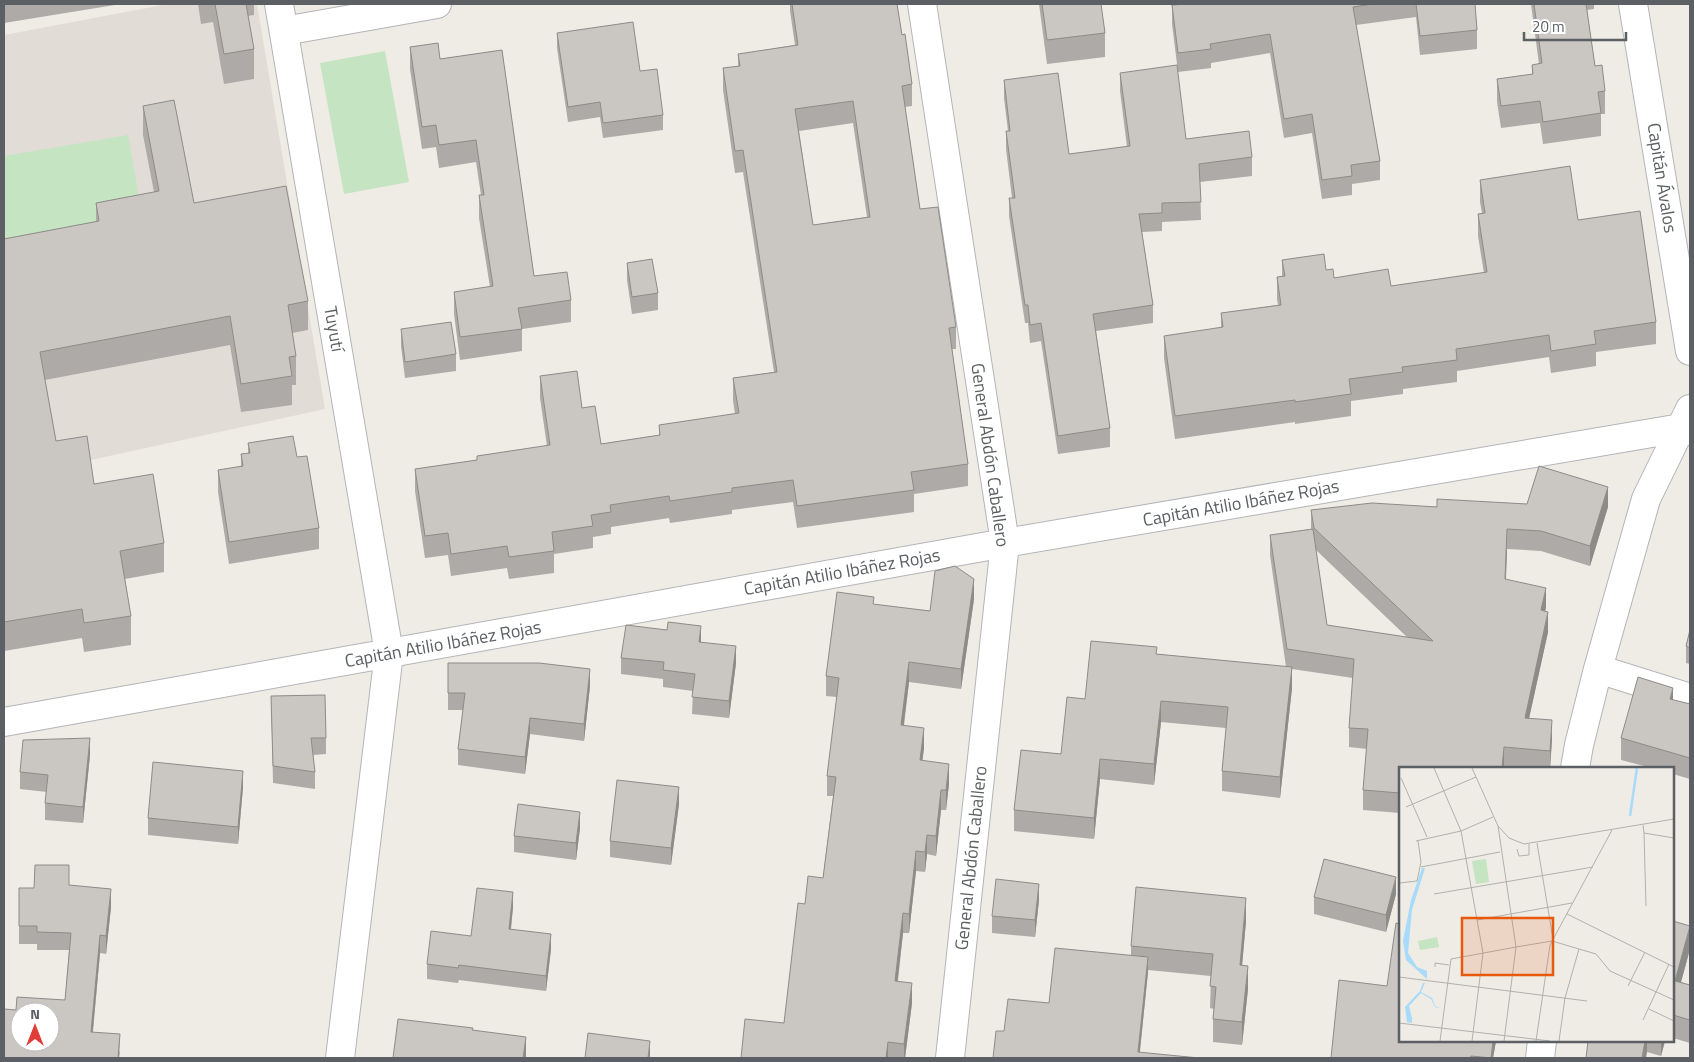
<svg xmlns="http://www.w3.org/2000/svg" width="1694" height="1062" viewBox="0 0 1694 1062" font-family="'Titillium Web',sans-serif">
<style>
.education{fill:#e1ddd6}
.green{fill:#c4e4c2}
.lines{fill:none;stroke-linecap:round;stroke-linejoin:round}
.minor-casing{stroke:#b2b5b9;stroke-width:30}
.minor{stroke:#fff;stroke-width:28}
.wall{fill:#aeaaa7;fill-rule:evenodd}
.shaded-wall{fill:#8d8b88}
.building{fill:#cac6c2;stroke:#8d8b88;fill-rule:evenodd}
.labels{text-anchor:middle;stroke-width:4.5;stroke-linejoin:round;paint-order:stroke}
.street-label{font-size:18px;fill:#5c6064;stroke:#fff}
.inset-river{fill:none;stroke:#a8dafa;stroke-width:2.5}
.inset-road{fill:none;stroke:#b0b0ad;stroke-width:1}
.view{fill:#e8590c;fill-opacity:0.15;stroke:#e8590c;stroke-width:2.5}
.inset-edge{fill:none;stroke:#5c6064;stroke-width:2.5}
</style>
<rect width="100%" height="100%" fill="#eeece5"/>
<!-- education -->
<path class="education" d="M168,4H257L325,409L4,479V35Z"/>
<!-- green -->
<path class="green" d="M385,51L409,182L344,194L320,63Z
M128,135L143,220L4,245V156Z"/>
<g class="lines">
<defs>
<path id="minor" d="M279,4L389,653L340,1058
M922,4L1005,543L950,1058
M1633,4L1690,351
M284,31L437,4
M1598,669L1690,698
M4,722L1005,543L1681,428L1690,431
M1575,768L1579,745L1598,669L1646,499L1690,409
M1540,1058L1542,1041"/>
</defs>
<!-- minor casing -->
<use href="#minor" class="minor-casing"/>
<!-- minor -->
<use href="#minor" class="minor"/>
</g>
<!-- wall -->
<path class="wall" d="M4,4H121L4,23Z
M198,4H254V15L248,16L254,49V79L224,84L213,22L201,24Z
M790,4H897L902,35L912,84V106L905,107L920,209L956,327V349H952L968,464V486L914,494V512L797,528L793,502L732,510V514L670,523L669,518L611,527V534L593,537V548L554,554V573L509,579L507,568L451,576L448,555L425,558L415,491V469L477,460V456L547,446L540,398V376L582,408L601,444L659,435V425L735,414L733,401V378L774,372L743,172L735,173L723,90V68L738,66V54L795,45L790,11ZM853,123L867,217L813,225L799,131Z
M1039,4H1101L1105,33V57L1047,64Z
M1186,4H1475L1477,30V49L1420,55L1416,17L1356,25L1380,161V180L1352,184V195L1322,199L1312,133L1284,138L1270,53L1211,63V68L1178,72L1172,24V5Z
M1531,4H1594V9L1587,10L1595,66L1605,91V114H1601V136L1543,144L1540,123L1501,128L1497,102V79L1532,74V65L1539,64Z
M557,33L640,71L663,115V130L603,138L600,117L568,122L557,48Z
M410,47L440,59L502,50L534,276L571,300V322L522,329V351L460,360L454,314V292L490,287L479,218V195H481L476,162L439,168L436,147L422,149L410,69Z
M1120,73L1186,139L1252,157V176L1200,182L1201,220L1162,222V231L1142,232L1153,305V323L1096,331L1110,428V447L1058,454L1041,341L1030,343L1028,323H1025L1009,216V198H1012L1006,149V131H1008L1004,98V80L1069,154L1127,147L1120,91Z
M143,106L194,203L308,301V330L292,333L296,356V385H292V405L241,412L230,345L45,380L56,441L94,484L164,543V572L125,579L131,616V645L84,652L82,638L4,651V239L96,222V203L154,192L143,135Z
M1480,180L1578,220L1656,322V344L1596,352V366L1551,373L1549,357L1457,371V382L1403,389V394L1351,401V416L1295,424V422L1175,439L1164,358V336L1221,328V313L1278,305L1277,299V277H1282V260L1326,270L1334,278L1391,286L1484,273L1478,236V214L1482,213L1480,202Z
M627,263L658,293V310L632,314L627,280Z
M401,329L456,354V371L405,378L401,346Z
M248,443L297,457L319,528V549L229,564L218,492V470L241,466V454H248Z
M1527,504L1608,507L1590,566L1541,551L1507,549L1506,579L1546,607L1545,612L1548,632L1529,718L1552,740L1550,768H1524L1504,767V768H1400V813L1363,810V790L1367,749L1349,747V728L1353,678L1292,669V688L1280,798L1222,791V771L1226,728L1161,722L1154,785L1100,779L1094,839L1014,831V810L1061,754L1085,699L1157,654L1286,667L1270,555V535L1311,529V510ZM1316,550L1408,638L1327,625Z
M974,599L961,689L909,682L904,726L924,748L922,761L949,784L946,810H941L936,856L927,854L925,872L916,871L909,933H903L898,981L912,1003L905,1058H741L784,1023L805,904L823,878L833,796H827V776L837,697L826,696V676L874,605L930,611Z
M1690,630V664L1686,663V646Z
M701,642L736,663L729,718L692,714L693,691L663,687V679L621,674V658Z
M448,663L590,686L584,741L530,734L525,774L458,765V749L463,710H448Z
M271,696L326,738V754L313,755L315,772V789L273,783Z
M1673,700L1690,704V779L1673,774V768H1652L1621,760V738Z
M90,755L83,823L45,820V803L47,792L20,789V772Z
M243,787L238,844L148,835V818Z
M679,804L671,865L610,857V841Z
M580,828L576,860L514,852V836Z
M69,885L111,907L106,954L100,953L93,1032L120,1052L119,1058H4L16,1010L65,1000L69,950H37V944H19V888H34Z
M1396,894L1386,932L1314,914V897Z
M1039,900L1035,937L992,933V916Z
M513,907L511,930L551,949L546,991L459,980L458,983L427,979V964L471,936Z
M1246,921L1242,966L1248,989L1242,1045L1213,1042V1019L1214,1009L1210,1008L1211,976L1148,970L1140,1052L993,1058L1004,1031L1049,1003L1131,955V946Z
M1673,921L1690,949L1681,982L1690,985V1043L1673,1038Z
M1400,1041H1496L1493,1058H1331Z
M1588,1041H1665L1661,1056L1647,1052Z"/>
<!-- shaded-wall -->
<path class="shaded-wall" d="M1608,487V507L1590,566V546Z
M1507,529V549L1505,599V579Z
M974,579V599L961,689V669Z
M1546,588V607L1541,630V610Z
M1548,612V632L1525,737V718Z
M701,626V643L699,642Z
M736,646V663L729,718V701Z
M909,662V682L901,745V725Z
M1292,667V688L1280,798V777Z
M590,669V686L584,741V724Z
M1673,688V709L1670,699Z
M1161,701V722L1154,785V764Z
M530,718V734L525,774V757Z
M1552,720V740L1550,768V751Z
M924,728V748L920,780V760Z
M90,738V755L83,823V807Z
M1504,747V768H1502Z
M1100,759V779L1094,839V818Z
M949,764V784L946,810V790Z
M243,771V787L238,844V827Z
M679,787V804L671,865V848Z
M941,790V810L936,856V836Z
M580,812V828L576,860V843Z
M927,835V854L925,872V852Z
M916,851V871L909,933V914Z
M1396,877V894L1386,932V915Z
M1039,884V900L1035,937V920Z
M111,889V907L106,954V936Z
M513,892V907L509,945V929Z
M1246,898V921L1240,988V965Z
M903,913V933L895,1001V981Z
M1690,926V949L1675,1004V981Z
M551,934V949L546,991V976Z
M100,935V953L91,1049V1032Z
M1148,957V973L1139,1058L1138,1052Z
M1248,966V989L1242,1045V1022Z
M912,983V1003L905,1058H904V1044Z
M120,1034L119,1058H118Z
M526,1037V1058H523Z
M650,1041V1058H648Z
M1493,1041H1496L1493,1058H1491Z
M1645,1041H1647V1052L1646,1058H1642Z
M1661,1041H1665L1661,1056Z
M888,1042V1058H886Z"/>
<!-- building -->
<path class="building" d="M215,4H246L254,49L224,54Z
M792,4H897L902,35L905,34L912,84L902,86L920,209L938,207L956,327L949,328L968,464L911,472L914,490L797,506L793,480L732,488V492L670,501L669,496L610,505L611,512L591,515L593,526L552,532L554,551L509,557L507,546L451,554L448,533L425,536L415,469L477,460V456L550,445L540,376L577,371L582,408L595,406L601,444L660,435L659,425L739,413L733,378L777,372L743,150L735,151L723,68L740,66L738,54L798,45ZM853,101L870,217L813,225L795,109Z
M1042,4H1101L1105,33L1047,40Z
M1186,4H1373L1353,7L1380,161L1351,165L1352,176L1322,180L1312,114L1284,119L1270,34L1210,44L1211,49L1178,53L1172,5Z
M1416,4H1475L1477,30L1420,36Z
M1534,4H1586L1595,66L1602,65L1605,91L1598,92L1601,113L1543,122L1540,101L1501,106L1497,79L1533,74L1532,65L1542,63Z
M633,22L640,71L657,69L663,115L603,123L600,102L568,107L557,33Z
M438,43L440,59L502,50L534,276L567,272L571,300L518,308L522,329L460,337L454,292L493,286L479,195H484L476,140L439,145L436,125L422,127L410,47Z
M1177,65L1186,139L1249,131L1252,157L1199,164L1201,202L1162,203V213L1139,214L1153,305L1093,314L1110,428L1058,436L1041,323L1030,325L1028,305H1025L1009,198H1015L1006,131H1010L1004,80L1058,73L1069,154L1130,146L1120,73Z
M174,100L194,203L286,186L308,301L288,305L296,356L289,357L292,376L241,384L230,316L40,352L56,441L87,436L94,484L153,474L164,543L120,551L131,616L84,623L82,609L4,622V239L99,221L96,203L159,191L143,106Z
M1570,166L1578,220L1640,211L1656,322L1594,331L1596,344L1551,351L1549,335L1456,349L1457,360L1402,367L1403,372L1349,379L1351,394L1295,402V400L1175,416L1164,336L1223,327L1221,313L1281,305L1277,277L1285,276L1282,260L1324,254L1326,270L1333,269L1334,278L1388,269L1391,286L1487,272L1478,214L1485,213L1480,180Z
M652,259L658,293L632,297L627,263Z
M451,322L456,354L405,362L401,329Z
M293,436L297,457L307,456L319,528L229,542L218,470L243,466L241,454L250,453L248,443Z
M1539,466L1608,487L1590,546L1541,531L1507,529L1505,579L1546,588L1541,610L1548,612L1525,718L1552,720L1550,751L1504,747L1502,768H1400V793L1363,790L1368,729L1349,728L1354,659L1287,649L1270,535L1313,529L1327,625L1433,641L1314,528L1311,510L1372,503L1437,507V499L1527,504Z
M955,566L974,579L961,669L909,662L901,725L924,728L920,760L949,764L946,790H941L936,836L927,835L925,852L916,851L909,914L903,913L895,981L912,983L904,1044L888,1042L886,1058H741L745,1019L784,1023L798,903L805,904L808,876L823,878L836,777L827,776L839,678L826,676L837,592L874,597L873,604L930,611L935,571Z
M668,622L701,626L699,642L736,646L729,701L692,697L695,674L663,670L664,662L621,658L626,625L667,630Z
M1690,630V648L1686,646Z
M1091,641L1157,647L1156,654L1292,667L1280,777L1222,771L1228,707L1161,701L1154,764L1100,759L1094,818L1014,810L1021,750L1061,754L1067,697L1085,699Z
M448,663H539L590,669L584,724L530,718L525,757L458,749L465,693H448Z
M1638,677L1673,688L1670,699L1690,704V758L1621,738Z
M325,695L326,738H311L315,772L273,766L271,696Z
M90,738L83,807L45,803L48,775L20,772L23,740Z
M153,762L243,771L238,827L148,818Z
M617,780L679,787L671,848L610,841Z
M518,804L580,812L576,843L514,836Z
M1324,859L1396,877L1386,915L1314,897Z
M35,865H69V885L111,889L106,936L100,935L91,1032L120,1034L118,1058H4V1009L16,1010L17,997L65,1000L71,933L37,932V926H19V888H34ZM20,1012H50V1042H20Z
M996,879L1039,884L1035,920L992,916Z
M1136,887L1246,898L1240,965L1248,966L1242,1022L1213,1019L1216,987L1210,986L1213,954L1131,946Z
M477,888L513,892L509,929L551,934L546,976L459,965L458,968L427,964L431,931L471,936Z
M1673,921L1690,926L1675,981L1690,985V1020L1673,1015Z
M1396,923L1400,924V1041H1493L1491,1058L1471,1056L1470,1058H1331L1339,980L1387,986Z
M1055,948L1148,957L1138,1052L1199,1058H993L996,1031H1004L1008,999L1049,1003Z
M398,1019L473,1028L472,1030L526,1037L523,1058H530H393Z
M588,1033L650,1041L648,1058H585Z
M1588,1041H1645L1642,1058H1586Z"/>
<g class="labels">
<!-- street labels -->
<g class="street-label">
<text transform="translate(1662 178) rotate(81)" y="6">Capitán Ávalos</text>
<text transform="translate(334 329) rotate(80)" y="6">Tuyutí</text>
<text transform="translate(990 455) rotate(82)" y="6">General Abdón Caballero</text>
<text transform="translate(1241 503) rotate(-10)" y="6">Capitán Atilio Ibáñez Rojas</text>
<text transform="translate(842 572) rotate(-10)" y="6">Capitán Atilio Ibáñez Rojas</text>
<text transform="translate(443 644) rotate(-10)" y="6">Capitán Atilio Ibáñez Rojas</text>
<text transform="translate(971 858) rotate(-84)" y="6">General Abdón Caballero</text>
</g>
</g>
<!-- overview -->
<g transform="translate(1399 767)">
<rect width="275" height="275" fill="#eeece5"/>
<path d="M87,92L90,115L77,117L73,94ZM38,170L40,180L21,183L19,174Z" fill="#c4e4c2"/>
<path d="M23,101H26L13,143L9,186L18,200L28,204V212L7,193L4,174L12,133ZM24,216H26L22,225L33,231L36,239L43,242L36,240L32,232L22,226L10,239L13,251V256L8,255L6,240L21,224Z" fill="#a8dafa"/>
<path class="inset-river" d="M231,49L238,1"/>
<path class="inset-road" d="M35,1L62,64L84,186L73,274M73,1L99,59L110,71L125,77L275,52M2,11L28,70M7,40L77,10M244,58L245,66L275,71M99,59L117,180L105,274M245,66L247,139M17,74L62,64L94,50M138,76L154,172M118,82L120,89L130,88V77M22,100L101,85M0,116L18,114L22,95L19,74M35,127L194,100M168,147L275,200M78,153L173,136M36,200V196L50,198M0,210L188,234M229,219L246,185M250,242L275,254M244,253L270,197M0,256L151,274M41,274L52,192L117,180L153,174L197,187L211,204L275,233M137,274L151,178L213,63M160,274L166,231L180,182"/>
<path class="view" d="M63,151H154V208H63Z"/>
<rect width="275" height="275" class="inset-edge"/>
</g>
<!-- border -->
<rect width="1694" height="1062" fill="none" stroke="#5c6064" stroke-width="10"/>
<!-- north arrow -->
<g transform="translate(35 1027)"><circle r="24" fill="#ffffff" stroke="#bebfc1"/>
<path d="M0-4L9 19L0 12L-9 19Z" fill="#e03f39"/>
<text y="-8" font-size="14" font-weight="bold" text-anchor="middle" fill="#5c6064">N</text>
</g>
<!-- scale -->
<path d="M1524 32v8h102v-8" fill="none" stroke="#5c6064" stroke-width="2.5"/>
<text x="1532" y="32" font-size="15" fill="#5c6064" stroke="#ffffff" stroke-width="4" paint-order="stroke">20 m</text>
</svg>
